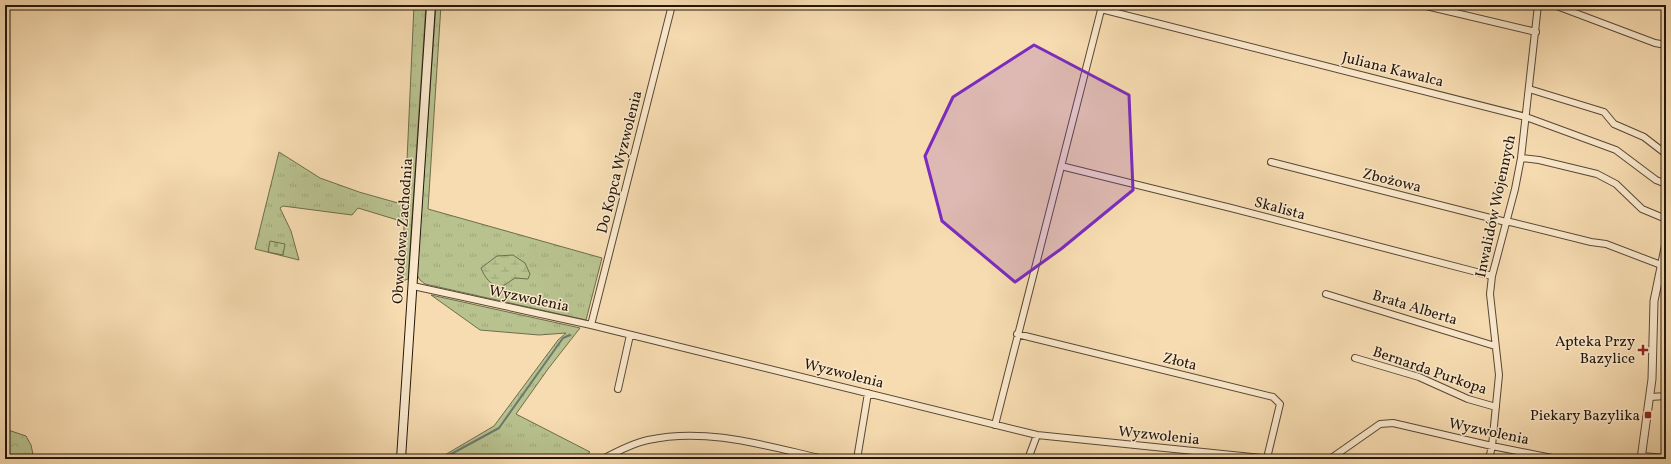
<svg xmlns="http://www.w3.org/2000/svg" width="1671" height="464" viewBox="0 0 1671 464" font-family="Vollkorn,serif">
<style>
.grass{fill:url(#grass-tufts);stroke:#6e6c4c}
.forest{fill:url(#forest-crowns);stroke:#6e6c4c}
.wetland{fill:url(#wetland-marsh);stroke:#6e6c4c}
.cemetery{fill:url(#cemetery-stones);stroke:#6e6c4c}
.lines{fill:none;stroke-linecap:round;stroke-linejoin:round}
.stream{stroke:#6d796e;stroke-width:2}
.minor-casing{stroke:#594834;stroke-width:8}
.tertiary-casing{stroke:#594834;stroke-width:9}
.secondary-casing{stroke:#24170a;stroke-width:10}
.minor{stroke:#fae8cc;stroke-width:6}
.tertiary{stroke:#fae8cc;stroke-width:7}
.secondary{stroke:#fae8cc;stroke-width:8}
.marked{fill:#7b2cbf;fill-opacity:0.2;stroke:#7b2cbf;stroke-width:3;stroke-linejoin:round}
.poi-dot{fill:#8f2418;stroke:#fae8cc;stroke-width:1.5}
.labels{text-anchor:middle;stroke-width:3;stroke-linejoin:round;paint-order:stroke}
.street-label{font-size:15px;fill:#24170a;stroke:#fae8cc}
.poi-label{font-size:15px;fill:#24170a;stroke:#fae8cc;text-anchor:end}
</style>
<defs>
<pattern id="grass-tufts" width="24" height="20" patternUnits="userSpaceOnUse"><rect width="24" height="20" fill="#b8c28f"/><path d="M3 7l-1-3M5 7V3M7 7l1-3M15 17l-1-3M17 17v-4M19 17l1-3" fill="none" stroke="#9ea67a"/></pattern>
<pattern id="forest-crowns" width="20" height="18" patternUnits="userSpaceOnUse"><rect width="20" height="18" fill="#b8c28f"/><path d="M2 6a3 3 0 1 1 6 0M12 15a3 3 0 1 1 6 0" fill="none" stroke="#9ea67a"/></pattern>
<pattern id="wetland-marsh" width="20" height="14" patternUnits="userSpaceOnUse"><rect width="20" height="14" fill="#b8c28f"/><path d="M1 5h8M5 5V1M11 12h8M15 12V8" fill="none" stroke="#9ea67a"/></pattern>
<pattern id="cemetery-stones" width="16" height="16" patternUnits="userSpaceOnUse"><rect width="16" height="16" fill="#b8c28f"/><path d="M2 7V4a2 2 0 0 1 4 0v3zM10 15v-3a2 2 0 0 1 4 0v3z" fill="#9ea67a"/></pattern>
</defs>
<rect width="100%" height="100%" fill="#f7dcb1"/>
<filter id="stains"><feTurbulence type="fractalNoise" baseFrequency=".005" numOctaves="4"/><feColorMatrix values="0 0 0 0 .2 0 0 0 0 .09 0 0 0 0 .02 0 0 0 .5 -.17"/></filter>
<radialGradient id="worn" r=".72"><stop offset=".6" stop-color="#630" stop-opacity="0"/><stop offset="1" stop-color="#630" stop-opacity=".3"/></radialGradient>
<!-- grass -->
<path class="grass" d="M414,5H426L408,279L403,281L404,222L358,208L352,215L283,206L280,208L291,231L299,260L255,249L279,152L320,178L359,192L405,205Z
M436,5H441L428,209L602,258L586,320L425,284L420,280L417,275Z
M431,295L580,328L548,369L516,414L590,452L582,459H438L494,426L558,340L566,333L539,335L480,330Z"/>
<!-- forest -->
<path class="forest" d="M5,429L26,436L31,445L34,459H5Z"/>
<!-- wetland -->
<path class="wetland" d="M513,255L525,263L530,274L528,279L515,278L500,288C490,284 485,278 481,268L497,256Z"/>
<!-- cemetery -->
<path class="cemetery" d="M270,241L285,244L283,255L268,252Z"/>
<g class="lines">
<!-- stream -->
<path class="stream" d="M442,459L499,428L563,338L570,335"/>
<defs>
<path id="minor" d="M1422,5L1536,32
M1554,5L1655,43L1666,45
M1101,9L1526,117L1616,150L1656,180L1666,184
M1529,89L1604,112L1614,124L1644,137L1666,154
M1521,158L1539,160L1597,174L1616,184L1642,209L1666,219
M1271,162L1506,222
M1061,166L1231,208L1492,276
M1506,221L1591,242L1606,244L1661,265
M413,286L591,325L1037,435L1273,459
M1326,294L1495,346
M591,325L672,5
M1017,334L1273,397L1280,404L1267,458
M1355,358L1419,377L1468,399L1496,407
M618,389L630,335
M1650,397L1666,396
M995,425L1102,6
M1642,456L1666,458
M603,459C616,452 633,443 648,440C707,427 766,446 824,459
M857,459L868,393
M1028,459L1037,435
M1330,459L1380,424L1393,423L1492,446L1557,459
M1489,459L1492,446L1499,375L1490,294L1492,276L1515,189L1521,158L1538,5"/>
<path id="tertiary" d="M1641,459L1652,379L1654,301L1666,243"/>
<path id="secondary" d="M401,459L431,5"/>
</defs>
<!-- minor casing -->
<use href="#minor" class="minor-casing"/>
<!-- tertiary casing -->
<use href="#tertiary" class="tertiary-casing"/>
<!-- secondary casing -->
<use href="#secondary" class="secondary-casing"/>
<!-- minor -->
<use href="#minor" class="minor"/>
<!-- tertiary -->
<use href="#tertiary" class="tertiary"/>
<!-- secondary -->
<use href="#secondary" class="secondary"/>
</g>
<!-- marked area -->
<path class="marked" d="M1034,45L1129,95L1133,190L1061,249L1015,282L942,221L925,156L953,97Z"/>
<!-- markers -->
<g class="poi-dot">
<path d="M1641 344h4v4h4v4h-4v4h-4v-4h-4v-4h4z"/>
<rect x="1644" y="411" width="8" height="8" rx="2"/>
</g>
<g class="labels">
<!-- street labels -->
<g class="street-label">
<text transform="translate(1393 69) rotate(14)" y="5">Juliana Kawalca</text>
<text transform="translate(619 162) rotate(-76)" y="5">Do Kopca Wyzwolenia</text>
<text transform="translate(1392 180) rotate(14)" y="5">Zbożowa</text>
<text transform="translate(1495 206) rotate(-78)" y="5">Inwalidów Wojennych</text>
<text transform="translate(1280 208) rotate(15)" y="5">Skalista</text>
<text transform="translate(402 231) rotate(-86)" y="5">Obwodowa Zachodnia</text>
<text transform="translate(529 298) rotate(12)" y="5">Wyzwolenia</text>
<text transform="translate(1415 307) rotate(17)" y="5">Brata Alberta</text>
<text transform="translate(1180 361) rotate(14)" y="5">Złota</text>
<text transform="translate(1430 370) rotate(19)" y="5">Bernarda Purkopa</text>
<text transform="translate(844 373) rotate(14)" y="5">Wyzwolenia</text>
<text transform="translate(1489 431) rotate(12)" y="5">Wyzwolenia</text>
<text transform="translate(1159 435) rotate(6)" y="5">Wyzwolenia</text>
</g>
<!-- poi labels -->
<g class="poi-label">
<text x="1635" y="346">Apteka Przy<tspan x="1635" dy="17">Bazylice</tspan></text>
<text x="1640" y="420">Piekary Bazylika</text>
</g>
</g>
<!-- margin -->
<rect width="1671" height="464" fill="none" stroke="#f7dcb1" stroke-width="20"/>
<rect x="6" y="6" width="1659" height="452" fill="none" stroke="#24170a" stroke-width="2"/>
<rect x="10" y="10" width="1651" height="444" fill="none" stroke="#24170a"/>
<rect width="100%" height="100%" filter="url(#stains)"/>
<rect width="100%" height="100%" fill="url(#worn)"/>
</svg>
